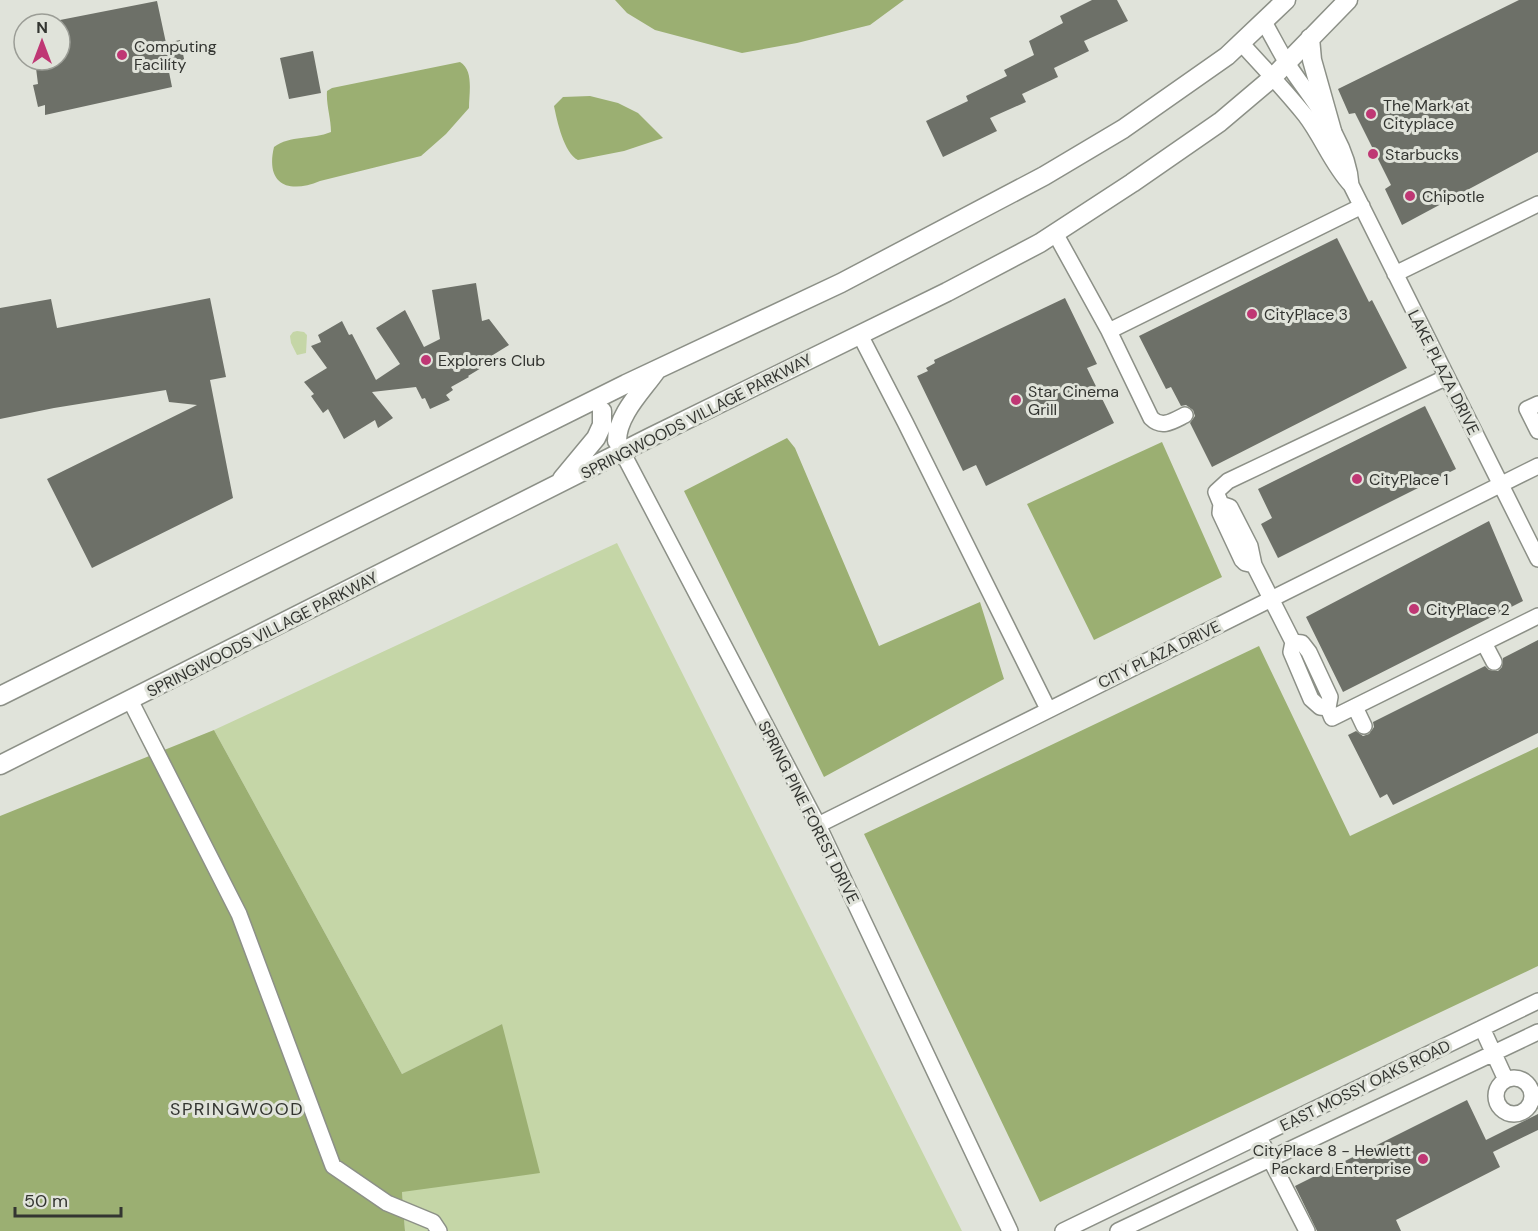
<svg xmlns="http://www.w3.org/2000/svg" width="1538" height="1231" viewBox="0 0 1538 1231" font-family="'DM Sans',sans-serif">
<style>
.green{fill:#c5d6a7}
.forest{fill:#9baf72}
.building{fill:#6d7068}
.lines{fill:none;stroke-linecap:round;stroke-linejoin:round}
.minor-casing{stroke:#8c9087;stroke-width:18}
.major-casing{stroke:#8c9087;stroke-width:21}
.minor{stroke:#fff;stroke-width:15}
.major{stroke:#fff;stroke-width:18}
.poi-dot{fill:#bf3774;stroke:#e0e3da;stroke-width:2}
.labels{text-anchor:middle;stroke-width:6;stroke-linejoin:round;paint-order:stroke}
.poi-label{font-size:16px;fill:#333531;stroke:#e0e3da;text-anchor:start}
.street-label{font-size:16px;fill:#333531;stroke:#e0e3da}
.neighbourhood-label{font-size:18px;letter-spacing:1.5px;fill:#333531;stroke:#e0e3da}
</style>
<rect width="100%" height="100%" fill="#e0e3da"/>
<!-- green -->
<path class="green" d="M297,331L304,332L307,335L306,353L297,355L291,343L290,336L293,332Z
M617,543L962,1231H405L402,1192L502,1024L402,1074L214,730Z"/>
<!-- forest -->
<path class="forest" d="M615,0H904L870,25L797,43L742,53L655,30L627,13Z
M460,62C474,70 469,93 469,108L446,134L421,156L320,181C289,194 265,185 274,147C290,135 312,140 331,132C331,118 326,105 327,91L332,88Z
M590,96L618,103L638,113L663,138L624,151L578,160C564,153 557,121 554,106L563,97Z
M787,438L795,448L879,646L980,602L1004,679L824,777L684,491Z
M1162,442L1222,577L1094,640L1027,504Z
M1259,646L1350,836L1538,747V966L1040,1202L864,834Z
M214,730L402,1074L502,1024L540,1173L402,1192L405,1231H0V816Z"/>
<!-- building -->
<path class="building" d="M1092,0H1117L1128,21L1084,41L1089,51L1054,68L1058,77L1022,94L1026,102L990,118L997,131L943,157L926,121L968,101L966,96L1007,76L1004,70L1034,55L1029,41L1063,23L1060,16Z
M1519,0H1538V152L1402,225L1385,189L1391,185L1355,113L1349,114L1338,89Z
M157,1L166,43L180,40L186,68L169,72L172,87L45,115V105L38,107L33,85L38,84L35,60H60V20Z
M313,51L321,93L289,99L280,58Z
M1337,238L1369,302L1372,300L1407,368L1212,467L1190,423L1195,416L1193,410L1186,405L1181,406L1171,387L1166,389L1139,336Z
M476,283L482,321L489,319L509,345L488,358L491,362L468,376L469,377L451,387L453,390L446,395L450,400L430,409L425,398L422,399L416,387L372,392L393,418L378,428L375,420L344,439L328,409L323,413L311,396L314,394L304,382L327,368L311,346L321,342L318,335L342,321L349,335L352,334L376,380L400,364L376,328L405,310L424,347L440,339L432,290Z
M210,298L226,377L210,380L233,498L92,568L47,479L197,405L169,402L166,390L54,408L0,419V308L51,299L57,328Z
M1065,298L1097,364L1087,368L1114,423L986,486L976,465L963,471L917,376L928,371L926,368L935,363L934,360Z
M1425,406L1456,469L1278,558L1261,524L1272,518L1258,489Z
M1489,521L1523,601L1343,692L1306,617Z
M1538,640V733L1393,805L1387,794L1380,798L1348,735L1356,731L1363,736L1369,734L1374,727L1373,722L1485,666L1489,670L1498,671L1502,667L1503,658Z
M1467,1100L1486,1140L1538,1114V1130L1493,1152L1500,1167L1396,1220L1401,1231H1317L1295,1186Z"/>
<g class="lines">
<defs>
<path id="minor" d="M1264,22C1272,36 1279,50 1287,63C1311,100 1348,139 1351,185
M1242,44C1263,67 1285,90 1305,115C1322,137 1332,165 1351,185L1538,559
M1055,233L1109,331L1151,418C1162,429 1173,421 1185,415
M1395,274L1538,204
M1109,331L1362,206
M860,335L905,422L1048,709
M1538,404L1527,409L1538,431
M617,442L818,825L1010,1231
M1221,504L1216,492L1228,481L1447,377
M1254,565L1245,563L1242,560L1220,513L1221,504L1230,507L1250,546L1254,565L1293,642L1291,652L1311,699L1320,707L1328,708L1330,697L1309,652L1302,643L1293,642
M1484,643L1494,662
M130,700L239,914L333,1166L387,1203L433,1222L439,1231
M1355,707L1364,726
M1328,708L1332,718L1538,616
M818,825L1538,466
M1482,1028L1506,1080
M1496 1096a18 18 0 1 1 36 0a18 18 0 1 1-36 0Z
M1259,1137L1307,1231
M1063,1231L1538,1001
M1118,1231L1538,1032"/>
<path id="major" d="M1310,38L1312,60L1332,131
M617,441C617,415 642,391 656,371
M562,479L596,438L602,425V411
M0,696L626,384L841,283L1044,176L1123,129L1227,56L1286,0
M0,765L651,437L947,292L1040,243L1132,183L1220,122L1272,78L1348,0"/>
</defs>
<!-- minor casing -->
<use href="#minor" class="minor-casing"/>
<!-- major casing -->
<use href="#major" class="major-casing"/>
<!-- minor -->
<use href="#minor" class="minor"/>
<!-- major -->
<use href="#major" class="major"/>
</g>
<!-- markers -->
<g class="poi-dot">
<circle cx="122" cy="55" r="6"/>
<circle cx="1371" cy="114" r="6"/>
<circle cx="1373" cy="154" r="6"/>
<circle cx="1410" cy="196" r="6"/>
<circle cx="1252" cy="314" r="6"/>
<circle cx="426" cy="360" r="6"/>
<circle cx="1016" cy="400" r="6"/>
<circle cx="1357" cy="479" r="6"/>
<circle cx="1414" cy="609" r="6"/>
<circle cx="1423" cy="1159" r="6"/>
</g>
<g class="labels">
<!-- poi labels -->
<g class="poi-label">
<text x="134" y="52">Computing<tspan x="134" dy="18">Facility</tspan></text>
<text x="1383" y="111">The Mark at<tspan x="1383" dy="18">Cityplace</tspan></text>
<text x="1385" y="160">Starbucks</text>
<text x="1422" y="202">Chipotle</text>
<text x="1264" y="320">CityPlace 3</text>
<text x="438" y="366">Explorers Club</text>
<text x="1028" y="397">Star Cinema<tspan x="1028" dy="18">Grill</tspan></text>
<text x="1369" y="485">CityPlace 1</text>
<text x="1426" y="615">CityPlace 2</text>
<text x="1411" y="1156" text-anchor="end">CityPlace 8 - Hewlett<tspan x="1411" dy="18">Packard Enterprise</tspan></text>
</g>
<!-- street labels -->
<g class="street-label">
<text transform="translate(1444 372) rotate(63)" y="6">LAKE PLAZA DRIVE</text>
<text transform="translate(696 416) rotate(-27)" y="6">SPRINGWOODS VILLAGE PARKWAY</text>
<text transform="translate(262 634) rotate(-27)" y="6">SPRINGWOODS VILLAGE PARKWAY</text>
<text transform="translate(1159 654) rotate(-26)" y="6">CITY PLAZA DRIVE</text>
<text transform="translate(809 812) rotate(63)" y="6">SPRING PINE FOREST DRIVE</text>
<text transform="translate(1365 1085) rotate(-26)" y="6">EAST MOSSY OAKS ROAD</text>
</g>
<!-- neighbourhood labels -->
<g class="neighbourhood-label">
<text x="237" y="1115">SPRINGWOOD</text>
</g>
</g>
<!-- north arrow -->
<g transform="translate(42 42)"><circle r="28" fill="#e0e3da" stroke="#9b9d96" stroke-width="1.5"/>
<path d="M0-4.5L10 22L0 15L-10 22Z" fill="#bf3774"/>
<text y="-9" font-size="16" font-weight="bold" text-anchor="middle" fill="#333531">N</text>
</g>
<!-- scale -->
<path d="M15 1207v9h106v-9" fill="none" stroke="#333531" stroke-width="3"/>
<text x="24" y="1207" font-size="18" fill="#333531" stroke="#e0e3da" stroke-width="4.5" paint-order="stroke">50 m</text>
</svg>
